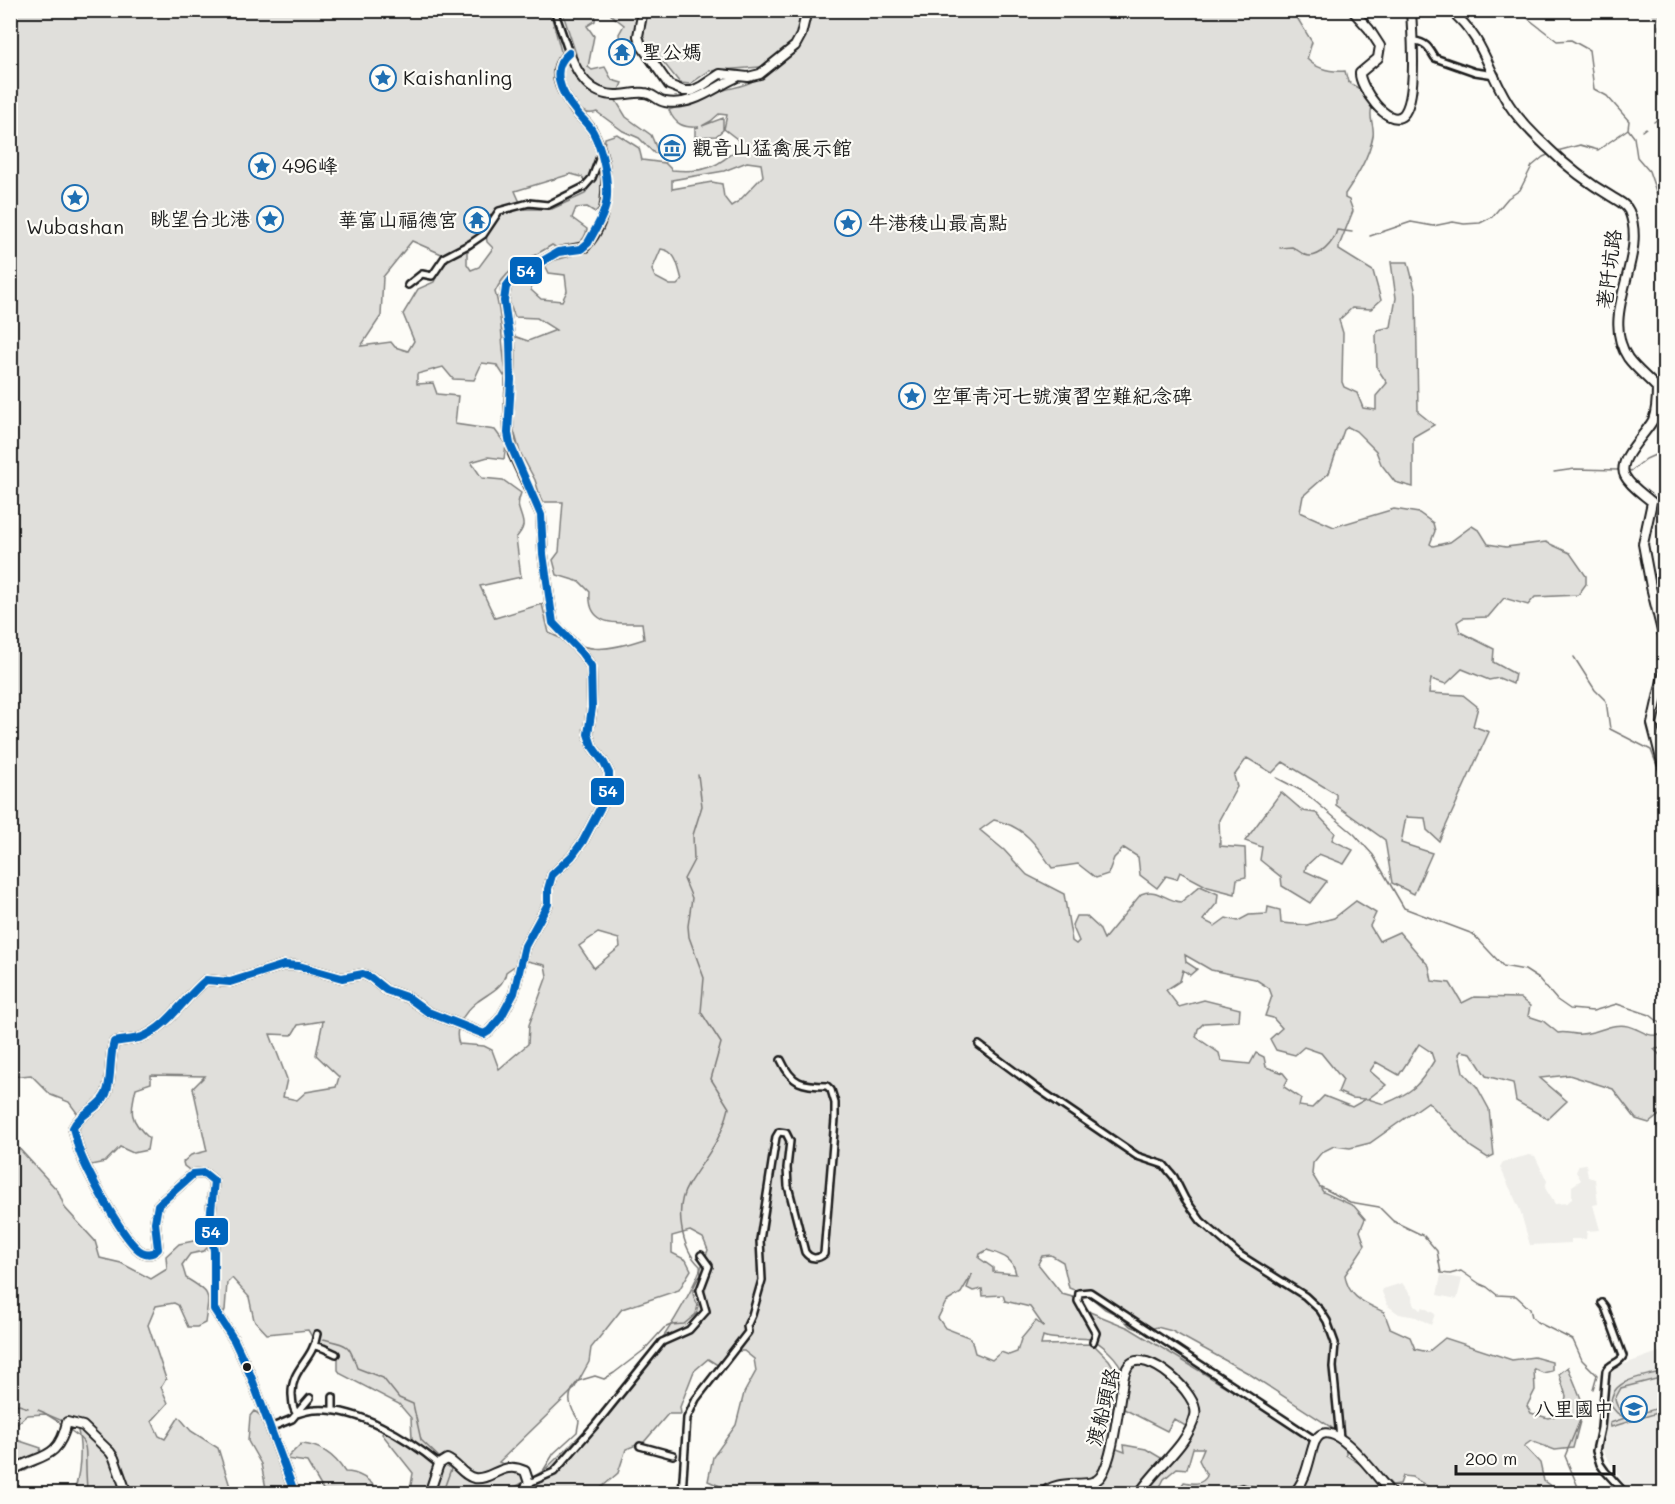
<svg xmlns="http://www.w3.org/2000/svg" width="1675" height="1504" viewBox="0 0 1675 1504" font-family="Mali,'LXGW WenKai TC',sans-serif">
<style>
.built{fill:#eeede9}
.green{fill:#e0dfdb;stroke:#7e7e7c;stroke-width:1.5;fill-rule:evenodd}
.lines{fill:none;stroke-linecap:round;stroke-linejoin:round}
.stream{stroke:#797876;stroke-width:1.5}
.highway-tunnel{stroke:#dbdad6;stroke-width:10;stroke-dasharray:10 5;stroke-linecap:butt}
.street-casing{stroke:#1c1c1c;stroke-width:10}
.secondary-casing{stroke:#1c1c1c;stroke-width:12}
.street{stroke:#fdfcf7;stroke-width:5}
.secondary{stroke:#fdfcf7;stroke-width:8}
.bus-1-casing{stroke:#fdfcf7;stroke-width:12}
.bus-1{stroke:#0065bd;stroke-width:8}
.bus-dot{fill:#1c1c1c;stroke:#fdfcf7;stroke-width:2}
.labels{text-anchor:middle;stroke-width:4.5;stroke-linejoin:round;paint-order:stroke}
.poi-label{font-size:20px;fill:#1c1c1c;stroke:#fdfcf7;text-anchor:start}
.street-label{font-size:20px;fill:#1c1c1c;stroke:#fdfcf7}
.line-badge{stroke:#fdfcf7;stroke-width:2}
.badge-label{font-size:16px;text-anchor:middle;font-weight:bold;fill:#fff}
</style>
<rect width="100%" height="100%" fill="#fdfcf7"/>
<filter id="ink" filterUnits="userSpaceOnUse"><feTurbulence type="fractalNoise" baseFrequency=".0167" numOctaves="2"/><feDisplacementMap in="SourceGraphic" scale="12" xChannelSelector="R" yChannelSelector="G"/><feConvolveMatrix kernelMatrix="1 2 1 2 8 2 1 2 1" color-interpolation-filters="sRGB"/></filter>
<g filter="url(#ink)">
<!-- built -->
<path class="built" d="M1529,1155L1535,1156L1547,1181L1545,1188L1555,1204L1567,1203L1572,1199V1186L1581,1180L1576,1172L1579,1165L1586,1164L1588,1177L1595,1179L1598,1204L1593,1205L1600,1230L1587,1231L1586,1239H1571V1243L1530,1245L1520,1210L1500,1167L1503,1162Z
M1441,1275L1462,1279L1457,1299L1437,1295Z
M1402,1283L1412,1296L1413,1304L1420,1310L1423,1307L1435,1314L1431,1325L1416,1317L1399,1314L1388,1306L1382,1292L1383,1289Z
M1664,1350V1493H1630L1600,1447L1608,1370Z"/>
<!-- green -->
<path class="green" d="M11,11H550L562,55L576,54L562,11H596L595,21L587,26L594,36L588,67L592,70L605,67L612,80L622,83L615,99L626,117L651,135L659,154L654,153L639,138L623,131L597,112C582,117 580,106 568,100L567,106C592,132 596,143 602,178L609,179L604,150L605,138L617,134L639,148L642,160L665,163L672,170C703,173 719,168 740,145L737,139L724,129L727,115L719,114L711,121L702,126L723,118V130L716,136L695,137V128L699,127C684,128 675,125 669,110C685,105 701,97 718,92C735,86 752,87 764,71L760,67L709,71L690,84L680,83L648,43H620L619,34L624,25L611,15V11H1293L1312,42L1307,59C1318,70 1331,72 1345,71L1348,82L1363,91L1372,107C1368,119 1375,125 1373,136C1369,157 1357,176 1345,194V198L1349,200L1353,211L1339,246V250L1373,271L1381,300L1371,309L1352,308L1339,320L1343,333L1342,382L1344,387L1357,393L1363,408L1376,410V396L1387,383L1377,368L1376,335L1378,330L1391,327L1396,298L1391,262H1408L1416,293L1418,412L1434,425L1413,437V487L1395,482L1381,464L1376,451L1356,431L1348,427L1344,430L1329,473L1303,496L1300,512L1334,527L1394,509L1419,513L1433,523L1435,531L1430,544L1433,546L1450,542L1472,526L1480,531L1488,544L1506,547L1546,542L1570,553L1586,576V584L1578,595L1535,597L1528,605L1504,598L1488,617L1463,618L1457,622L1460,632L1494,649L1493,662L1515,674L1513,684L1499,678L1489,680L1462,669L1446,684L1431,679L1429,693L1463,695L1478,707L1473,726L1489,732L1439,841L1427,830L1425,818L1406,817L1401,843L1432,853L1414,894L1392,883L1385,840L1336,805V794L1283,762L1272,773L1247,758L1234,776L1237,787L1219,820L1220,846L1245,848L1246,877L1237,879L1235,894L1208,887L1180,872L1177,879L1166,876L1157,888L1140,875L1138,857L1124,848L1114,858L1108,874L1096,878L1078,864L1052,868C1036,844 1024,826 994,820L980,830L1004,850L1027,875L1064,894L1072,941L1076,944L1079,941L1072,925L1076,916H1086L1099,928L1104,939L1141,894C1158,887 1165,901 1181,902L1200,886L1218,894L1217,903L1203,920L1215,926L1226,918L1238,921L1249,915L1267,914L1268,907L1280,910L1281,923L1307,925L1334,918L1356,901L1376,913L1370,926L1379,941L1399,932L1429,966L1432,981L1450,983L1462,1003L1474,997L1520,998L1530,1006L1528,1016L1543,1021L1558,1033C1566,1031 1573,1035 1581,1034C1597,1034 1612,1022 1628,1026C1640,1029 1646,1037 1659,1035L1664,1039V1048L1654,1049L1664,1059L1662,1113L1649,1123L1636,1119L1613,1089L1569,1075L1540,1078L1567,1101L1548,1119L1516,1101L1513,1083L1486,1076L1471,1053L1461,1051L1459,1054L1463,1072L1477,1087L1489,1109L1494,1155L1488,1158L1471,1147L1428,1102L1370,1143L1350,1148L1334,1146L1322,1152L1313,1163L1312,1174L1323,1192L1354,1206L1365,1219L1360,1231L1365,1245L1345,1275C1348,1298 1365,1303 1384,1312L1390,1328L1410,1337L1415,1349L1428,1352L1445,1338L1512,1360L1534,1357L1552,1362V1371L1543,1373L1534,1369L1535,1390L1527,1406L1531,1413L1548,1418L1563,1414L1566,1396L1559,1374L1568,1367L1584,1406L1573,1448L1555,1450L1531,1441L1524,1446L1540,1463L1544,1481L1560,1493H1439L1412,1477L1403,1476L1400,1484L1392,1485L1340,1433L1248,1373L1172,1331L1157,1327L1144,1331L1130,1326L1120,1316L1105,1309L1089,1296L1069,1288L1063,1262L1051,1255L1042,1256L1038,1264L1062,1294L1076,1298L1090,1312L1129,1328L1310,1438L1304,1469L1292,1493H1176L1184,1482C1193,1484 1202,1485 1207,1476L1199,1460L1204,1448H1193L1187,1469L1177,1468L1164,1479L1158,1491L1165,1493H736L708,1481L713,1457L736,1425L744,1393L756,1371L754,1359L744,1351H737L726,1365L719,1366L708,1359L694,1371L680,1407L681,1414H668L644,1442L626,1449L618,1473L595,1493L575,1490L569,1494L405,1493L410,1491L413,1473L382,1434L384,1430L404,1439H412L411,1418L399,1404L341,1374L338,1370V1357L317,1349L314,1340L308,1330L267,1334L254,1320L249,1297L232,1278L227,1283L225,1310L223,1314L219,1312L216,1237L209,1216L217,1188L215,1179L192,1172L184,1166L183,1162L191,1155L207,1151L193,1088L205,1076L151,1075V1083L136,1088C130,1112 129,1120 149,1138L147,1150L133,1153L120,1147L105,1162L91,1165L79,1139L80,1117L69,1102L51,1095L31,1075L11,1077ZM747,162L761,164L763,176L739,201L731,206L724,197L722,184L712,182L672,189V180L724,171ZM571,174L582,177L588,186L585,194L552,209H523L515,191ZM587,207L595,212L600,207L605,211L589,248L578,254L544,263L549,273L565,275L567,291L562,301L541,299L531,290L532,272L513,282L507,298L515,317L537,318L556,330L528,341L514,336L512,424L520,452L535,480L542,502H563L559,552L553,560L557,575L580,582L590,592C587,627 616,623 642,623L644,639C601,653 589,652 549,633L542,604L495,618L480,586L521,577L516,538C527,525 523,523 519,509C517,503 519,498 521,493L503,480L482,478L471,462L488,457L504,459L506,445L495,430L455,424L458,396L437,394L433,383L417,384V374L443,367L453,379L474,380L482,363L497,365L504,376L506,373C501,346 503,318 495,292C506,267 530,259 552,245L557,248C572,246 584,246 587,229L572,218L576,208ZM486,233L487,242L493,248L479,267L471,270L467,264V252ZM412,241L446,256L434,282L418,289L403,314L414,341L408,351L395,347L391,342L361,346L381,316L383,277ZM661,249C677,251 678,267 682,280L677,285H670L655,277L652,270ZM598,933L619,939L620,947L594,968L579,946ZM1185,955L1211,970L1255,979L1269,988L1272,996L1265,1016L1273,1018L1282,1028L1270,1039L1276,1050L1295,1055L1304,1047L1321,1053L1343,1080L1338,1092L1352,1098L1366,1099L1352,1107L1324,1096L1312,1108L1299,1106L1301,1098L1284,1087L1288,1079L1283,1073L1266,1067L1264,1057L1256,1053L1250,1064L1221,1061L1219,1053L1196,1037L1198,1029L1204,1023L1239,1021L1240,1009L1204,1000L1179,1007L1166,990L1180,981L1183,970L1190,975L1197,969L1186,962ZM523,960L545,965L547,976L529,1025L528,1044L499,1069L492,1050L484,1046L459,1044C453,1029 464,1012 477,1002C488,993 503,989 506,972ZM323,1021L316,1055L339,1077L336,1087L306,1092L297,1100L283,1097L287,1079L270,1034L292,1035L298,1025ZM1419,1044L1431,1052L1434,1061C1418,1087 1413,1092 1384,1104L1368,1099L1386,1085L1370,1071L1376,1062L1399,1075ZM690,1231L703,1238L708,1250C675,1343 604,1414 534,1480L499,1462L574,1389L589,1362L591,1348L622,1309L679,1290L691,1270L686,1260L672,1253V1236ZM987,1250C1001,1255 1013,1257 1016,1274L993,1272V1268L979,1258L980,1254ZM972,1274L967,1288L973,1291L982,1289L983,1296L1003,1295L1005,1301L1030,1307L1044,1327L1036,1321L1021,1339L1017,1352L1009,1355L1001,1352L992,1360L975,1353L971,1338L945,1328L938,1318L946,1302L961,1293ZM1043,1336C1058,1342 1074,1336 1090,1339C1097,1340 1104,1347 1109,1352C1129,1371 1125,1383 1122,1408L1167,1431L1174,1419L1189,1428L1186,1444L1166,1461L1146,1449L1124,1445L1125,1452L1114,1448L1109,1462L1114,1465L1105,1461L1116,1404L1110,1400L1114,1368L1109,1360L1093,1344L1041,1345Z
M1281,792L1303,811L1316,813L1335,833L1332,840L1353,850L1344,864L1319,854L1306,866L1305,871L1327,881L1310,903L1282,886L1281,877L1260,860L1262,847L1245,841Z
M10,1130L15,1144L58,1191L65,1208L95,1241L100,1258L121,1263L151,1279L167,1269L166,1256L179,1244L203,1239L210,1245L204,1251L190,1254L182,1265L186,1278C213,1294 209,1293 205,1323L197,1327H188L178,1305L174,1303L156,1306L148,1325L166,1379L161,1387L168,1403L152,1421L159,1436L165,1439L179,1417L191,1431L218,1448L232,1493H74C80,1472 83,1449 77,1427L46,1414L27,1415L17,1424L13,1435L17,1440L41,1448L36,1465L25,1471L18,1468L11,1472Z
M1664,1371V1377L1621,1388L1615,1399C1620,1425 1647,1411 1664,1406V1411L1611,1427L1610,1423L1625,1418L1617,1413L1611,1406C1609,1378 1644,1377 1664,1371Z
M254,1411C272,1419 288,1474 296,1493H267L261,1464L248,1441L250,1416Z
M1331,1437L1346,1448V1455L1365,1467L1384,1493L1295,1494L1318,1439Z
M301,1444C321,1445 335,1456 345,1472C360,1472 372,1482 380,1493H325L307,1462L286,1459Z"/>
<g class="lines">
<!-- stream -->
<path class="stream" d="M1517,10L1557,41L1571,40L1589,50L1594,89L1607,96L1629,121L1628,129L1634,137L1637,157L1649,171L1659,200L1664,206
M1654,122L1664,114
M1642,131L1646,128
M1557,151L1580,145L1598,150L1628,129
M1370,236L1411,222L1433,226L1453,222L1464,224L1480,223L1492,217L1508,198L1520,190L1532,166L1543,157L1550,154
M1280,248L1292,247C1296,249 1301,253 1305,255C1319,260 1334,242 1337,230L1352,232
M1628,470L1631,471L1646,459L1664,451
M1554,472L1575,469L1619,470
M1574,657L1595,690L1606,701L1610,729L1651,750L1664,784
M1277,778L1304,792L1354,834L1373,855L1404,908L1473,934L1503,966L1525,970L1539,979L1557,1000L1570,1009L1593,1011L1617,1004L1650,1015L1664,1026
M1321,1187L1350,1202L1379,1207L1393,1221L1424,1236L1437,1251L1441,1273L1450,1274L1461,1271L1480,1284L1487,1287L1497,1295L1516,1296L1530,1309L1532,1317L1537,1322L1573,1340L1582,1360L1597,1375L1593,1389
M323,1339C348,1345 349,1343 357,1368L383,1378L399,1398L413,1404L421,1440L441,1459
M10,1402L28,1408
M38,1410L43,1412L62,1424
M70,1430C90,1444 85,1447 86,1468C86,1477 87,1485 87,1494
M532,1478L543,1471L554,1453L577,1432L579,1421C569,1406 565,1396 578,1381L595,1376L604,1379L614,1373L644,1350L664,1328L671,1325L684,1324L696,1314L698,1305C690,1293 692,1286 701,1275L700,1266C681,1248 674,1208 688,1185C705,1157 721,1142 729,1108L711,1079L721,1043L701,1012L704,978L689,937L688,926L692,898L684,879L694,860L693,835L702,806L698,775
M442,1494L451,1469L446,1464
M503,1494L524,1482
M1581,1494L1565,1456L1586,1406"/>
<!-- highway-tunnel -->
<path class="highway-tunnel" d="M1656,10L1664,32"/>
<defs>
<path id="street" d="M554,10L569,53
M1414,41C1426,42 1429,48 1435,58L1475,72L1495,75
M408,285L422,274L432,276L445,257L470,244L483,235L499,211L529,203L548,205L584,187L592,178L601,154
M979,1045L1037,1088L1137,1156L1164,1165L1174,1177L1185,1199L1201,1221L1240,1255L1305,1296L1320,1310L1327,1321L1335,1343L1333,1367L1340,1438
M1602,1303L1605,1307L1623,1356C1619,1364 1610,1363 1606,1371L1601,1428L1596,1451L1600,1464L1605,1471L1626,1494
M317,1334C313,1361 291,1368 292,1395C293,1403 292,1408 297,1414C303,1412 309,1410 315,1410C358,1407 407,1438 439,1464
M1093,1342L1096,1333L1078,1301L1079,1293L1090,1292L1315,1440
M315,1346L323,1348L336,1354
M333,1397V1411
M270,1428L292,1419L310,1398
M640,1446L673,1455
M529,1483L554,1472L596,1424L662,1342L689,1330L706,1311L700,1290L709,1266L701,1255
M682,1494L687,1418L696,1399L748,1332L747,1326L752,1315L762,1280L760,1240L776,1137L779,1132L786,1133L790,1141L787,1168L788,1186L805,1252C810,1259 817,1260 824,1254L835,1119V1103L831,1090L827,1086C802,1086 792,1084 781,1060"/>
<path id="secondary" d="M643,10L638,36L641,45L669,85L684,91H692L702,86L720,74L748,77L760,74L795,46L801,35L807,10
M1352,10L1369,29L1380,46L1378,58L1360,73C1359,86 1388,129 1403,115C1418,99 1412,32 1411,10
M1450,10C1485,39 1486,68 1508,103C1518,119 1533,134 1547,147C1567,167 1588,183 1612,197C1618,201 1626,204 1629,211C1649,257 1598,313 1628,358C1636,369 1648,378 1657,388C1657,398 1657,410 1653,420C1646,434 1616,460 1625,476C1630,486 1644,495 1652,502L1643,544L1651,587L1664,639
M1664,671L1652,724L1664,770
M10,1472C38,1453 58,1463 67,1422L83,1426L110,1452L114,1458L127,1494
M295,1494L250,1374L234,1340L214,1309V1251L210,1221L214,1181L204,1173L193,1174L158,1205L155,1222L158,1249C153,1254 148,1255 142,1252C125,1244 86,1169 79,1150C77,1143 75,1135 73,1128C80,1113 99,1109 106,1094C112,1081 109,1058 114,1042C123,1040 134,1040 142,1037C169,1026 184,998 206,980L230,982L284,965L299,966L342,978L363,974L371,978L386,990L409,998L428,1012L484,1034L489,1031L501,1017L514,993L525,946L548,904V889L552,875L572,856L583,841L606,797L609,787V773L604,763L592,746L588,734L592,708L591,666L581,652L553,623L543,554L541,515L513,454L508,433L511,369L510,341L504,301L506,287L512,279L558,252L585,247C613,218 611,164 592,130C587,122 579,117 574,109C561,92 548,69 569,53C578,75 590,96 617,95C626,95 635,92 644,93C653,93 657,101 665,102C692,107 713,88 737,77
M429,1494L439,1464L447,1459C457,1463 463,1476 474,1478C492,1481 502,1460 525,1471L529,1483L521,1494
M1042,1494C1059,1476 1091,1491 1101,1476C1113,1459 1118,1409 1122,1387C1123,1380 1124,1371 1129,1365C1145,1346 1201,1395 1195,1416C1187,1447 1156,1467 1139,1494
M1224,1494L1242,1489L1262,1494
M1293,1494C1306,1481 1308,1463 1313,1447C1326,1402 1379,1481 1392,1494"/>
</defs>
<!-- street casing -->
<use href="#street" class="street-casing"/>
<!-- secondary casing -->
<use href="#secondary" class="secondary-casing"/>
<!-- street -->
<use href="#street" class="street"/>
<!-- secondary -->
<use href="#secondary" class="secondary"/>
<defs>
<path id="bus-1" d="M295,1494L250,1374L234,1340L214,1309V1251L210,1221L214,1181L204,1173L193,1174L158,1205L155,1222L158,1249C153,1254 148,1255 142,1252C125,1244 86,1169 79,1150C77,1143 75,1135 73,1128C80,1113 99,1109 106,1094C112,1081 109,1058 114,1042C123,1040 134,1040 142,1037C169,1026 184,998 206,980L230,982L284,965L299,966L342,978L363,974L371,978L386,990L409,998L428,1012L484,1034L489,1031L501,1017L514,993L525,946L548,904V889L552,875L572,856L583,841L606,797L609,787V773L604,763L592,746L588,734L592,708L591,666L581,652L553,623L543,554L541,515L510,444L508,433L511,380L510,341L504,301L506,287L512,279L558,252L581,249L588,243C596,228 607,212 607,195C608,176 602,149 593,132C588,123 580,118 575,110C561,93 549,69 569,53"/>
</defs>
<!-- bus-1 casing -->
<use href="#bus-1" class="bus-1-casing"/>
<!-- bus-1 -->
<use href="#bus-1" class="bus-1"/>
</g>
</g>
<!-- icons -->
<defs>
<symbol id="temple-ring" viewBox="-11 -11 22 22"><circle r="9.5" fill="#fdfcf7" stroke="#1f6fb2" stroke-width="1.5"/><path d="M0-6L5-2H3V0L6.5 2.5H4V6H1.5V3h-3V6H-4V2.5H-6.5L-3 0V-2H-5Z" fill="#1f6fb2"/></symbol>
<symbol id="sight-ring" viewBox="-11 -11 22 22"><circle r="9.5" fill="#fdfcf7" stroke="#1f6fb2" stroke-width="1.5"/><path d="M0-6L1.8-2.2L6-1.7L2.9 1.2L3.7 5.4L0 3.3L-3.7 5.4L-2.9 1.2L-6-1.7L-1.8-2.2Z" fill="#1f6fb2"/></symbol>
<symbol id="museum-ring" viewBox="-11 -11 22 22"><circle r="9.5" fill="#fdfcf7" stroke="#1f6fb2" stroke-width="1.5"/><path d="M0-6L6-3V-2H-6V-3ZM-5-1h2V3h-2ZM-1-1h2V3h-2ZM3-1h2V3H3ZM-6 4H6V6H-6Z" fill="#1f6fb2"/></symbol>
<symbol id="school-ring" viewBox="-11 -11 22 22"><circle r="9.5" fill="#fdfcf7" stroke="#1f6fb2" stroke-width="1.5"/><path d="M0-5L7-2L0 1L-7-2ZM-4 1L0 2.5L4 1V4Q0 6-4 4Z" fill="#1f6fb2"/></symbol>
</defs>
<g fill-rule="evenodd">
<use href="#temple-ring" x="607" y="37" width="30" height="30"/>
<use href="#sight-ring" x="368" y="63" width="30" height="30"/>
<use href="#museum-ring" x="657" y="133" width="30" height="30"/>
<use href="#sight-ring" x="247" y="151" width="30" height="30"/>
<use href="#sight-ring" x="60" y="183" width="30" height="30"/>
<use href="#sight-ring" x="255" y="204" width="30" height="30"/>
<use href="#temple-ring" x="462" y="205" width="30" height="30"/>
<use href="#sight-ring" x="833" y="208" width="30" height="30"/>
<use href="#sight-ring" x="897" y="381" width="30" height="30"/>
<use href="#school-ring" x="1619" y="1394" width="30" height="30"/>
</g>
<!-- markers -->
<circle class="bus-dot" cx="247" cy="1367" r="5"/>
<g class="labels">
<!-- poi labels -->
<g class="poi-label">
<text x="642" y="59">聖公媽</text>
<text x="403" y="85">Kaishanling</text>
<text x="692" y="155">觀音山猛禽展示館</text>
<text x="282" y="173">496峰</text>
<text x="250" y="226" text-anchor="end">眺望台北港</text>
<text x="458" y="227" text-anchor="end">華富山福德宮</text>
<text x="868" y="230">牛港稜山最高點</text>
<text x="75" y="234" text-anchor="middle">Wubashan</text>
<text x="932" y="403">空軍青河七號演習空難紀念碑</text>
<text x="1614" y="1416" text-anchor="end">八里國中</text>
</g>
<!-- street labels -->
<g class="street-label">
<text transform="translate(1609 269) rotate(-83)" y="7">荖阡坑路</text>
<text transform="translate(1103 1407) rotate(-76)" y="7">渡船頭路</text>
</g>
</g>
<g class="line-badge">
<rect x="509" y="256" width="34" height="29" rx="6" fill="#0065bd"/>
<rect x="590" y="777" width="35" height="29" rx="6" fill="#0065bd"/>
<rect x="194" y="1217" width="35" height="29" rx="6" fill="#0065bd"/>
</g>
<g class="badge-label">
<text x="526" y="277">54</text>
<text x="608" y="797">54</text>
<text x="211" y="1238">54</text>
</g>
<!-- margin -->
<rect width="1675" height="1504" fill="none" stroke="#fdfcf7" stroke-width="36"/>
<rect x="18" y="18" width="1639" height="1468" fill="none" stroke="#1c1c1c" stroke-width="2" filter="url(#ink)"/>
<!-- scale -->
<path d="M1456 1465v9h158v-9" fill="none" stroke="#1c1c1c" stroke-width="3"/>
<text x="1465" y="1465" font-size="18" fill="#1c1c1c" stroke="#fdfcf7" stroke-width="4.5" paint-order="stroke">200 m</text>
</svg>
